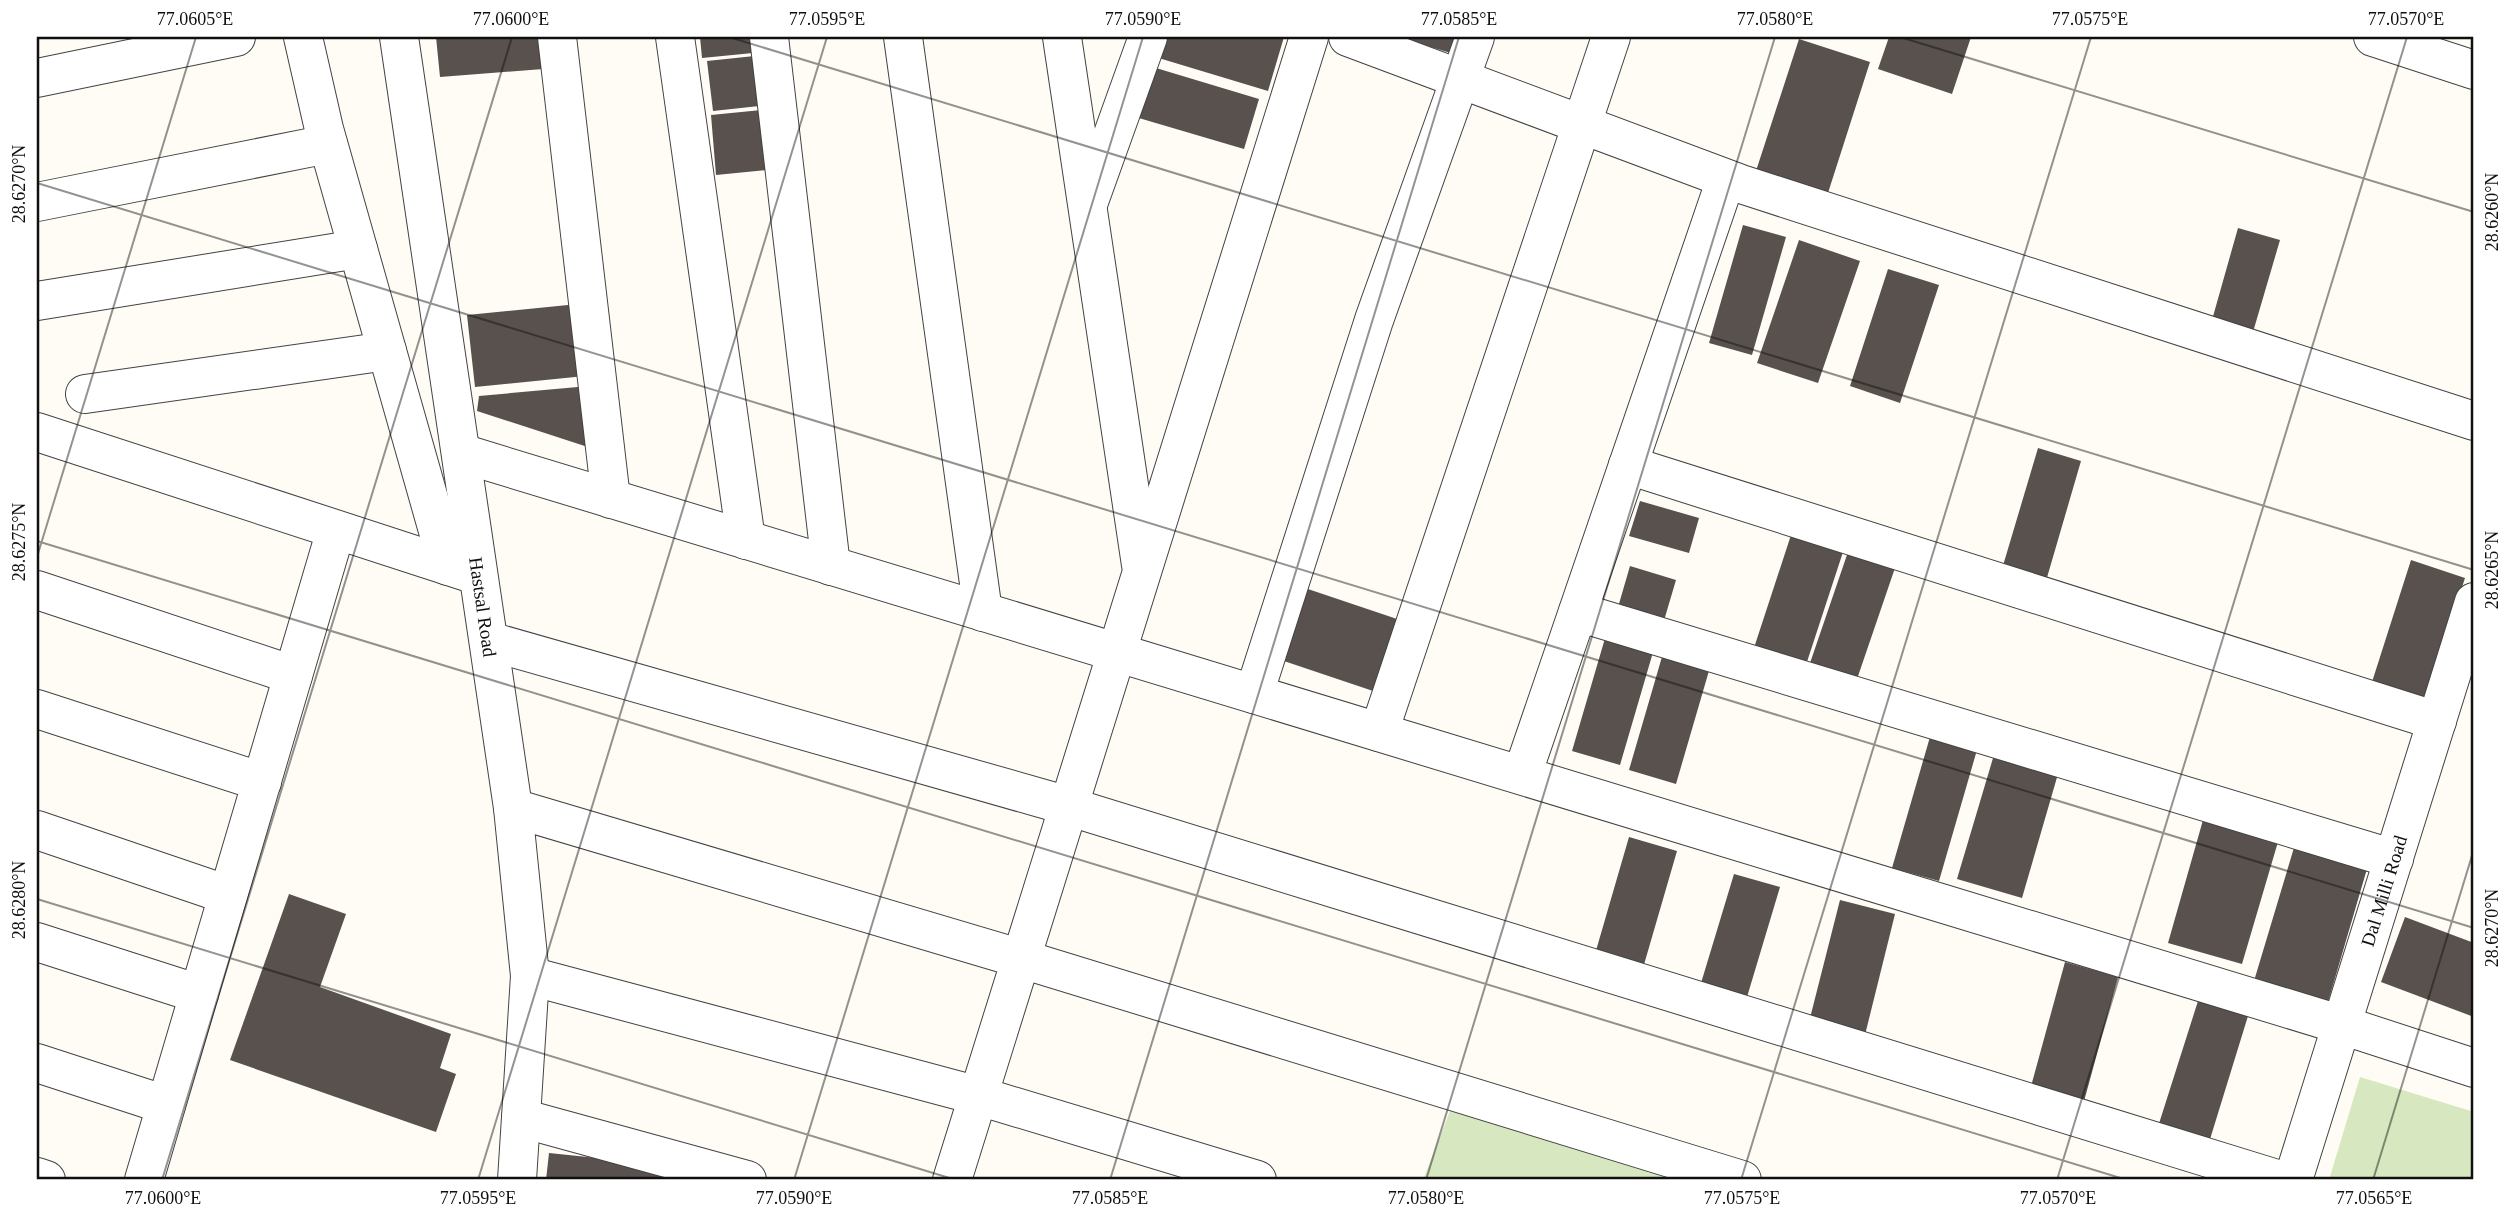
<svg xmlns="http://www.w3.org/2000/svg" width="2511" height="1217" viewBox="0 0 2511 1217" font-family="'Times New Roman',serif">
<style>
.green{fill:#d7e7c0}
.building{fill:#58514d}
.lines{fill:none;stroke-linecap:round;stroke-linejoin:round}
.minor-casing{stroke:#434343;stroke-width:40}
.minor{stroke:#fff;stroke-width:38}
.ticks{fill:none;stroke:#101010;stroke-width:2;stroke-opacity:0.45}
.labels{text-anchor:middle;stroke-width:7;stroke-linejoin:round;paint-order:stroke}
.street-label{font-size:19px;fill:#101010;stroke:#fff}
.neatline{fill:none;stroke:#101010;stroke-width:2.5}
.ticks-label{font-size:18px;text-anchor:middle;fill:#101010}
</style>
<rect width="100%" height="100%" fill="#fefcf4"/>
<!-- green -->
<path class="green" d="M2360,1077L2474,1112V1180H2329Z
M1450,1111L1687,1180H1423Z"/>
<!-- building -->
<path class="building" d="M436,37H553L556,68L440,77Z
M700,37H761L763,52L702,58Z
M1158,37H1284L1268,91L1152,56Z
M1397,37H1459L1454,54Z
M1889,37H1971L1952,94L1878,69Z
M1799,39L1870,62L1827,196L1755,174Z
M764,55L769,105L713,111L707,61Z
M1146,65L1259,99L1244,149L1132,116Z
M772,109L778,169L716,175L711,115Z
M1743,225L1786,237L1752,355L1709,343Z
M2238,228L2280,240L2253,332L2212,320Z
M1799,240L1860,261L1818,383L1757,363Z
M1888,269L1939,285L1900,403L1850,386Z
M578,304L585,376L475,387L467,315Z
M589,386L597,450L477,411L479,396Z
M2038,448L2081,461L2046,581L2002,569Z
M1640,501L1699,518L1689,553L1629,536Z
M1791,535L1843,552L1803,674L1751,657Z
M1849,549L1896,565L1856,682L1809,666Z
M2411,560L2465,578L2426,699L2372,682Z
M1630,566L1676,580L1660,634L1614,621Z
M1299,586L1403,621L1379,693L1275,658Z
M1608,628L1656,642L1620,765L1572,751Z
M1666,643L1713,657L1676,784L1629,770Z
M1932,730L1979,743L1939,881L1892,868Z
M1996,748L2060,767L2022,898L1957,879Z
M2205,813L2280,835L2242,964L2168,943Z
M1629,837L1677,851L1643,968L1595,954Z
M2296,841L2369,862L2328,1002L2254,981Z
M1734,874L1780,887L1744,1007L1698,993Z
M289,894L346,914L320,987L451,1034L440,1068L456,1074L436,1132L230,1060Z
M1840,900L1895,914L1865,1035L1809,1022Z
M2405,917L2474,943V1017L2381,982Z
M2065,962L2118,977L2083,1105L2030,1090Z
M2198,1001L2248,1016L2207,1149L2156,1133Z
M549,1153L674,1166L673,1180H546Z"/>
<g class="lines">
<defs>
<g id="minor">
<path d="M303,37L324,129L448,566"/>
<path id="s1" d="M399,37L513,808L530,976L517,1180"/>
<path d="M557,37L611,499"/>
<path d="M675,37L746,540"/>
<path d="M769,37L831,566"/>
<path d="M903,37L983,612"/>
<path d="M1062,37L1141,565"/>
<path d="M1348,37L1741,184L2474,421"/>
<path d="M2373,37L2474,70"/>
<path d="M37,78L236,37"/>
<path d="M37,202L328,144"/>
<path d="M1088,204L1148,37"/>
<path d="M37,301L358,249"/>
<path d="M85,394L387,351"/>
<path d="M37,432L467,572"/>
<path d="M461,453L2342,1025L2474,1068"/>
<path d="M1628,465L2437,721"/>
<path d="M37,590L293,675"/>
<path d="M1578,612L2394,859"/>
<path d="M489,641L1051,801L2280,1180"/>
<path d="M1254,694L1374,320L1475,37"/>
<path d="M37,709L262,782"/>
<path d="M1379,732L1611,37"/>
<path d="M1522,775L1726,179"/>
<path d="M513,808L1022,959L1742,1180"/>
<path d="M37,830L228,895"/>
<path d="M37,942L199,994"/>
<path d="M530,976L979,1096L1257,1180"/>
<path d="M37,1063L166,1105"/>
<path d="M521,1118L747,1180"/>
<path d="M37,1177L46,1180"/>
<path d="M144,1180L336,530"/>
<path d="M952,1180L1309,37"/>
<path id="s2" d="M2293,1180L2474,602"/>
</g>
</defs>
<!-- minor casing -->
<use href="#minor" class="minor-casing"/>
<!-- minor -->
<use href="#minor" class="minor"/>
</g>
<!-- ticks -->
<path class="ticks" d="M729,37L2474,570M1900,37L2474,212M37,183L2474,928M37,541L2127,1180M37,557L196,37M37,899L956,1180M162,1180L512,37M478,1180L827,37M794,1180L1143,37M1110,1180L1459,37M1426,1180L1775,37M1741,1180L2091,37M2057,1180L2407,37M2373,1180L2474,849"/>
<g class="labels">
<!-- street labels -->
<g class="street-label">
<text dy="7" stroke="none"><textPath href="#s1" startOffset="576">Hastsal Road</textPath></text>
<text dy="7" stroke="none"><textPath href="#s2" startOffset="303">Dal Milli Road</textPath></text>
</g>
</g>
<!-- border -->
<rect width="2511" height="1217" fill="none" stroke="#ffffff" stroke-width="77"/>
<rect x="38" y="38" width="2434" height="1140" class="neatline"/>
<g class="ticks-label">
<text x="195" y="25">77.0605°E</text>
<text x="511" y="25">77.0600°E</text>
<text x="827" y="25">77.0595°E</text>
<text x="1143" y="25">77.0590°E</text>
<text x="1459" y="25">77.0585°E</text>
<text x="1775" y="25">77.0580°E</text>
<text x="2090" y="25">77.0575°E</text>
<text x="2406" y="25">77.0570°E</text>
<text transform="translate(19 184) rotate(-90)" y="6">28.6270°N</text>
<text transform="translate(2492 212) rotate(-90)" y="6">28.6260°N</text>
<text transform="translate(19 542) rotate(-90)" y="6">28.6275°N</text>
<text transform="translate(2492 570) rotate(-90)" y="6">28.6265°N</text>
<text transform="translate(19 900) rotate(-90)" y="6">28.6280°N</text>
<text transform="translate(2492 928) rotate(-90)" y="6">28.6270°N</text>
<text x="163" y="1204">77.0600°E</text>
<text x="478" y="1204">77.0595°E</text>
<text x="794" y="1204">77.0590°E</text>
<text x="1110" y="1204">77.0585°E</text>
<text x="1426" y="1204">77.0580°E</text>
<text x="1742" y="1204">77.0575°E</text>
<text x="2058" y="1204">77.0570°E</text>
<text x="2374" y="1204">77.0565°E</text>
</g>
</svg>
